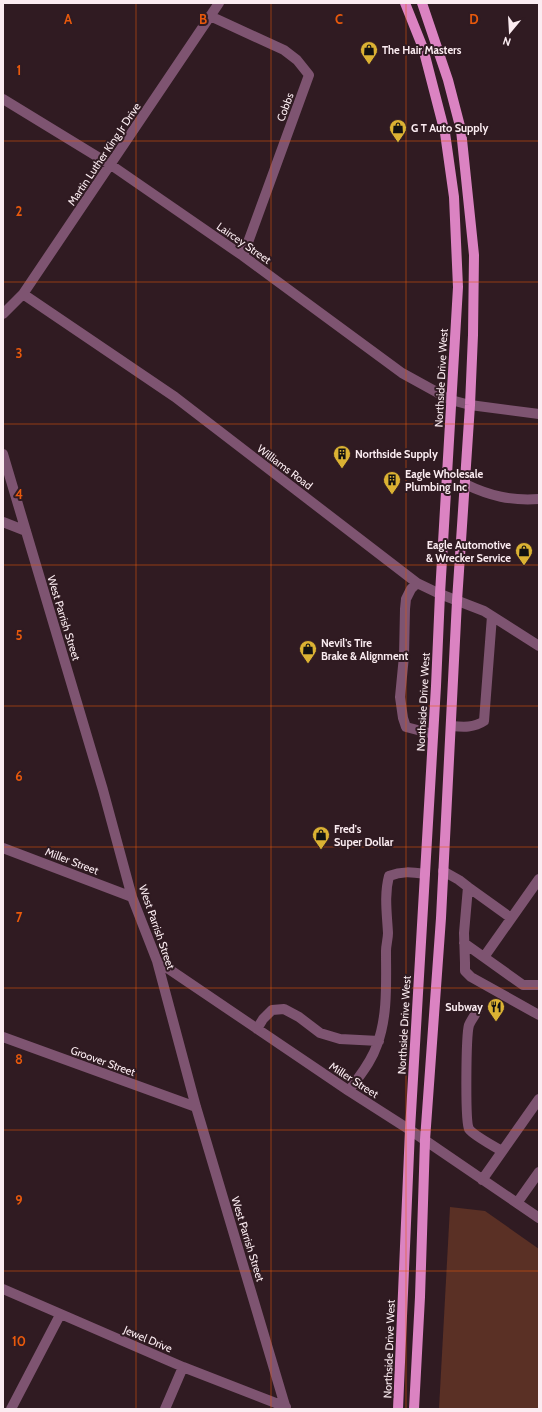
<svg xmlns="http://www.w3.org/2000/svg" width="542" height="1412" viewBox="0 0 542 1412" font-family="Cabin,sans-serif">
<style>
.green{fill:#5a3025}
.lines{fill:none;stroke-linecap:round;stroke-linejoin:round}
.minor{stroke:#7e5471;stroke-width:10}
.major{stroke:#db83c2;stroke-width:10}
.grid{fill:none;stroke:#e8590c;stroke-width:1;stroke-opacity:0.55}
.labels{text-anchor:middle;stroke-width:4;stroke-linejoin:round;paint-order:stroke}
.poi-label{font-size:11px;font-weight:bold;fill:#fbecf1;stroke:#301b22;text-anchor:start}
.street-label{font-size:11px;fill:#fbecf1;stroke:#301b22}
.grid-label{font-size:13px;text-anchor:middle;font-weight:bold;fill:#e8590c;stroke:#301b22;stroke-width:4;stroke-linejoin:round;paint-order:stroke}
</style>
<rect width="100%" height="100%" fill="#301b22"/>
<!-- green -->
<path class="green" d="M450,1207L485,1211L539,1249V1409H439Z"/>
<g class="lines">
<!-- minor -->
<path class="minor" d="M210,16L284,50L297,60L309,75L243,256
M3,99L111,165L243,256L402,373L451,400L470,405L539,414
M23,294L175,397L417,583L440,594L484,611L539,646
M3,314L23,294L219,3
M3,454L103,790L132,897L157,961L196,1107L286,1409
M465,484C490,496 511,501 539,499
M3,522L26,531
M417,583L411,589L406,599L405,609L404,656L400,697L403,718L406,727L433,734
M451,726C463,727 474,728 484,721L492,616
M3,848L132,897
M443,871L459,880L468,887L464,933L465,963V971L471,977L539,1015
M468,887L511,918
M464,943L523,985H539
M484,957L539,879
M157,961L349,1091L410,1130L539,1218
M478,1009C476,1014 471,1020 469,1025C466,1035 465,1122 469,1129C473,1135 495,1147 502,1151
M257,1029L263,1019L272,1010L284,1009L299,1017L320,1033L340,1039L379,1041
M3,1037L196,1107
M349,1091C359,1076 371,1063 377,1045C388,1016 386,982 386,951C386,945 388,939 388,933C387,914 384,895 389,876C402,871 411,872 425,874
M482,1180L539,1099
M517,1203L539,1172
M3,1289L183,1367L286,1407
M11,1409L60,1315
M165,1409L183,1367"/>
<!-- major -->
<path class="major" d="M398,1409L410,1130L436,686L440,594L458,287L454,197L445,133L423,48L405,3
M414,1409L420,1297L425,1140L441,918L457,601L470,405L473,335L474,255L461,130L448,80L422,3"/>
</g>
<!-- grid -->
<path class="grid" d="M136,3V1409M271,3V1409M406,3V1409M3,141H539M3,282H539M3,424H539M3,565H539M3,706H539M3,847H539M3,988H539M3,1130H539M3,1271H539"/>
<!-- icons -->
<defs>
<symbol id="shop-pin" viewBox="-11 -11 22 30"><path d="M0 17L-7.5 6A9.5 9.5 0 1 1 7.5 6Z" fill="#dbb233" stroke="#301b22"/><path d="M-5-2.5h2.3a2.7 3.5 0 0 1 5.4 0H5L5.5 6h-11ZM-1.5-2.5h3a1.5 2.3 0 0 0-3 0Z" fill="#111"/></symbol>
<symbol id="building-pin" viewBox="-11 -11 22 30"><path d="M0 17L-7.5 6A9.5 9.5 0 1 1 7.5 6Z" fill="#dbb233" stroke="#301b22"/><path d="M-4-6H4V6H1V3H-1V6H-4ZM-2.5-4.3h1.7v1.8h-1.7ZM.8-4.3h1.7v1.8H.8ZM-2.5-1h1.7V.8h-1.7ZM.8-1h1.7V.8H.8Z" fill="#111"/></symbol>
<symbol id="restaurant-pin" viewBox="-11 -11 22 30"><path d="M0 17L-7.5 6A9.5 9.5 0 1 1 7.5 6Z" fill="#dbb233" stroke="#301b22"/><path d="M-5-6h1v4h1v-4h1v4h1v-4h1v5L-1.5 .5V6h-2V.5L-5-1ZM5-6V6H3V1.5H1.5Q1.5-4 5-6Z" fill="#111"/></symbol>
</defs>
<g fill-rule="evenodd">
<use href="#shop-pin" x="359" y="40" width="20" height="27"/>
<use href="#shop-pin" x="388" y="118" width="20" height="27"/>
<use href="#building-pin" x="332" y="444" width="20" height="27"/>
<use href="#building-pin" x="382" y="470" width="20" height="27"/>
<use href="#shop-pin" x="514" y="541" width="20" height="27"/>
<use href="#shop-pin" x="298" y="639" width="20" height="27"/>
<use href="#shop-pin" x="311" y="825" width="20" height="27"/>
<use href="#restaurant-pin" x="486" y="997" width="20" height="27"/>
</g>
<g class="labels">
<!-- poi labels -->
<g class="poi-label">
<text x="382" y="54">The Hair Masters</text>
<text x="411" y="132">G T Auto Supply</text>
<text x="355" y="458">Northside Supply</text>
<text x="405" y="478">Eagle Wholesale<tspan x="405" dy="13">Plumbing Inc</tspan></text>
<text x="511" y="549" text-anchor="end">Eagle Automotive<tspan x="511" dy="13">&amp; Wrecker Service</tspan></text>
<text x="321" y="647">Nevil's Tire<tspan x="321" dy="13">Brake &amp; Alignment</tspan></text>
<text x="334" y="833">Fred's<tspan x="334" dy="13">Super Dollar</tspan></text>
<text x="483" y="1011" text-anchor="end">Subway</text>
</g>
<!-- street labels -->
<g class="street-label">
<text transform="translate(285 107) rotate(-70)" y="4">Cobbs</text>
<text transform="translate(104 154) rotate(-56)" y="4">Martin Luther King Jr Drive</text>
<text transform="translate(244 243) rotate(35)" y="4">Laircey Street</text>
<text transform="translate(441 378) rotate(-87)" y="4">Northside Drive West</text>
<text transform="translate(285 467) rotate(37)" y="4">Williams Road</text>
<text transform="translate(64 618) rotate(73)" y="4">West Parrish Street</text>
<text transform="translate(423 702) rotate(-87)" y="4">Northside Drive West</text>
<text transform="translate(72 861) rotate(21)" y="4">Miller Street</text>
<text transform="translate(157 927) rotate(71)" y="4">West Parrish Street</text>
<text transform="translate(404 1025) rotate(-87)" y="4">Northside Drive West</text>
<text transform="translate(103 1061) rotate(20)" y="4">Groover Street</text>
<text transform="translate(354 1080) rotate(33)" y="4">Miller Street</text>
<text transform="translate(248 1239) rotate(73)" y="4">West Parrish Street</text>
<text transform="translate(148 1339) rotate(23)" y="4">Jewel Drive</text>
<text transform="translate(389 1349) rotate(-88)" y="4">Northside Drive West</text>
</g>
</g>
<g class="grid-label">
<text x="68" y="24">A</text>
<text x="203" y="24">B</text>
<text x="339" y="24">C</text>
<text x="474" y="24">D</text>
<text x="19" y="75">1</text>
<text x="19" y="216">2</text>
<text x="19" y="358">3</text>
<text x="19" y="499">4</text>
<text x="19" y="640">5</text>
<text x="19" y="781">6</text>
<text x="19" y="922">7</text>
<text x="19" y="1064">8</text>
<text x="19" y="1205">9</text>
<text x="19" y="1346">10</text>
</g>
<!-- border -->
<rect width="542" height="1412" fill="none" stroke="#fbecf1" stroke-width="8"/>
<!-- north arrow -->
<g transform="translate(510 32) rotate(198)" stroke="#301b22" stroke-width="3" paint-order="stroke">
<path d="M0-3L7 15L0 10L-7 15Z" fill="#fbecf1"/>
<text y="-6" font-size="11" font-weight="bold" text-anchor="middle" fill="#fbecf1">N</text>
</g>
</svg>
